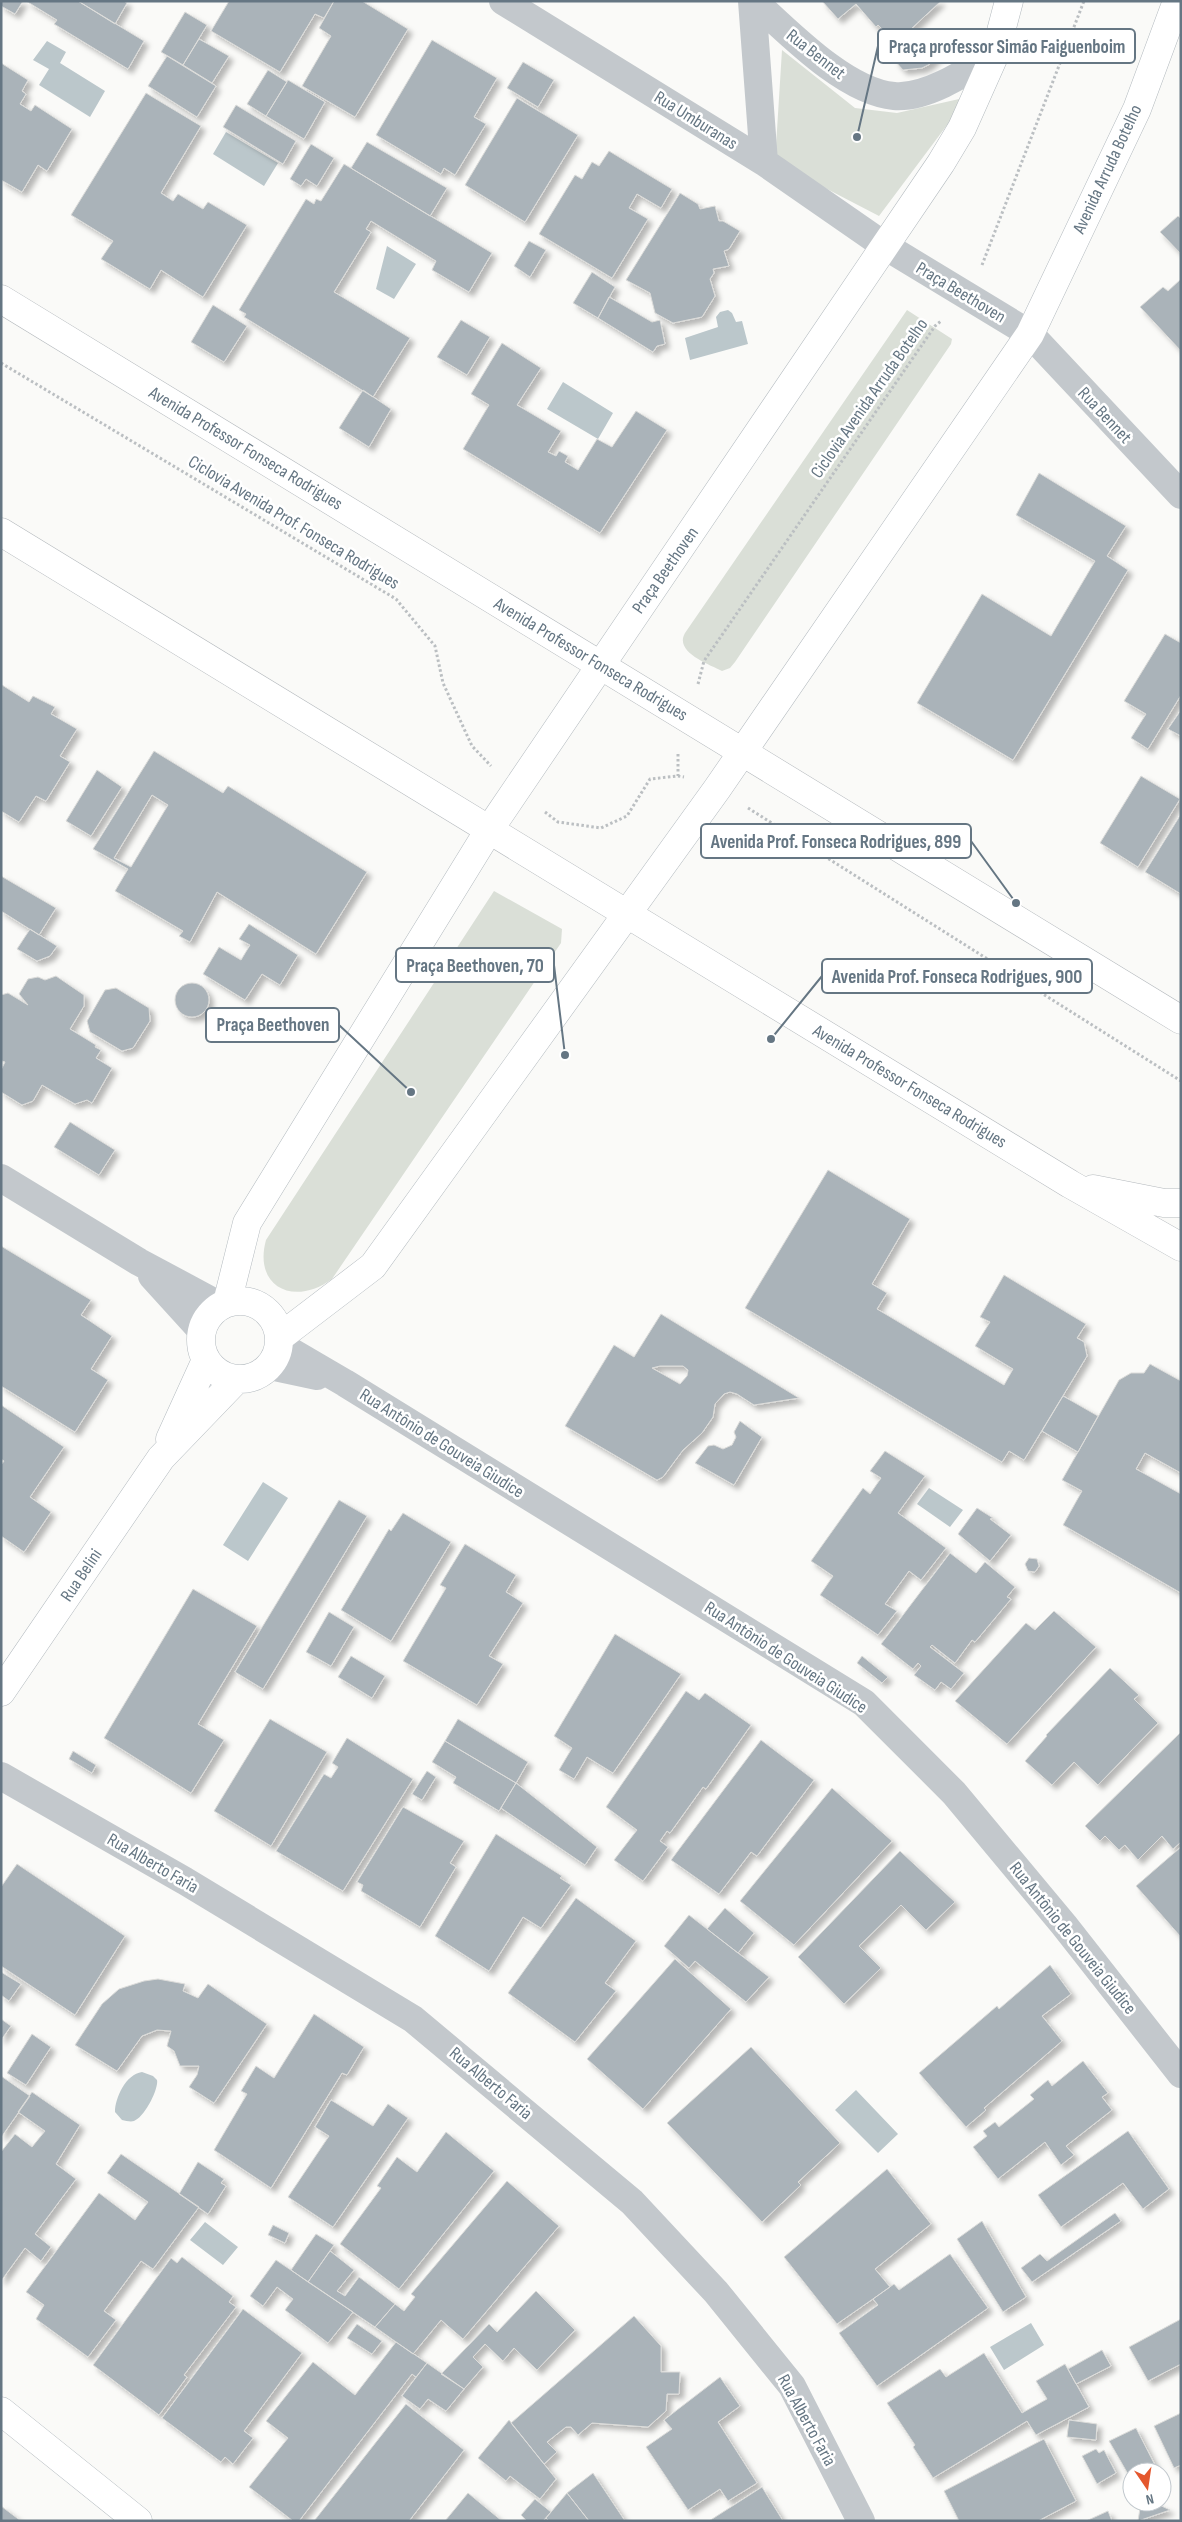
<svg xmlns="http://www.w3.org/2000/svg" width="1182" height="2522" viewBox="0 0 1182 2522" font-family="'Sofia Sans Condensed',sans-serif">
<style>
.green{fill:#dadfd7}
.water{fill:#bbc7cb}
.building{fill:#aab3b9;stroke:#dcdcda;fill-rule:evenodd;filter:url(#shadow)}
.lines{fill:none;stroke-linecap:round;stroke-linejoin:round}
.secondary-casing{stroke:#b3babf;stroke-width:29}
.highway-casing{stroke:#b4b9bd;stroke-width:29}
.path{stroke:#bbbfc2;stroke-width:3;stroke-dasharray:2.5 2.5;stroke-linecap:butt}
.street{stroke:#c3c8cc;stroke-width:28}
.secondary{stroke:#fff;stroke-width:28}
.highway{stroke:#fff;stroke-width:28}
.labels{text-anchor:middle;stroke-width:5;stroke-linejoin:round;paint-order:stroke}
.street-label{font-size:18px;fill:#657683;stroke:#fff}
.leader{fill:none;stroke:#657683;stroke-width:2}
.callout-dot{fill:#657683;stroke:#fff;stroke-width:2}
.callout{fill:#fff;stroke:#657683;stroke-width:2}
.callout-label{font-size:19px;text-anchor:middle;font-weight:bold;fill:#657683}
</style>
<defs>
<filter id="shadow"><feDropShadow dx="4.5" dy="4.5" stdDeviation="2.5" flood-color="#0004"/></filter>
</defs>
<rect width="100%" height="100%" fill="#fafaf8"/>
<!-- green -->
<path class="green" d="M782,50L855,108L897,113L968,97L879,216L775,162Z
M907,310L952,339L951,344L735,662L730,668L722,671C708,664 674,652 685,633Z
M494,891L562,929L561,943L332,1279C294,1307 253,1287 266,1240Z"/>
<!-- water -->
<path class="water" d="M47,41L66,52L60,63L105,91L90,117L39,85L49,69L33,60Z
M226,132L278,163L264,186L213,154Z
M387,246L416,264L394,299L376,289Z
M728,310L732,313L736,322L742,321L748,344L690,360L685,338L718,327L716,317L720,312Z
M563,382L613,413L598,439L547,409Z
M263,1482L288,1498L248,1561L223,1545Z
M929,1488L963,1510L950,1527L917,1504Z
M142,2072L153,2076L157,2080C159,2089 144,2118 134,2121C131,2122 126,2121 122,2120L115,2112C115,2098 126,2074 142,2072Z
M856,2090L898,2134L878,2153L835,2110Z
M205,2222L238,2247L223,2265L190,2240Z
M1031,2323L1044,2345L1004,2370L990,2347Z"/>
<!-- building -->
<path class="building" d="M1,1H23L15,14L1,6Z
M26,1H78L144,41L128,69L54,24L57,20Z
M78,1H124L127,3L115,24Z
M229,1H334L324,18L315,14L280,72L211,31Z
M334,1H362L408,29L355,117L302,86L331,36L319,28Z
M822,1H941L896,43L878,25L876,27L856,4L838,19Z
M185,12L207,25L183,65L161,52Z
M199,39L229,56L212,83L183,65Z
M934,39L941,43L943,51L930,64L922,68L903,70L895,61L898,52L903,48L921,46Z
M432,40L497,78L474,117L486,124L455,175L444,168L441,174L376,135Z
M167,56L216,86L197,117L148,86Z
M523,62L554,80L538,107L507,88Z
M1,63L28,80L22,91L26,94L20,104L31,111L35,105L72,129L47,171L38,165L22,192L1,180Z
M268,70L287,82L266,116L247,104Z
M288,80L325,102L304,139L266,116Z
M146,93L201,126L161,193L173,201L178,194L203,209L208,202L247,225L203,297L161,270L150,289L101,259L113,241L71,215Z
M517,98L578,135L525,222L465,185Z
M236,105L296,141L283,164L223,127Z
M367,142L447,188L430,216L351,168Z
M311,144L334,158L317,186L306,179L301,186L290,179Z
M609,151L672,189L661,208L637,194L629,208L648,219L612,278L539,234L575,175L582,179L592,162L599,166Z
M344,164L492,253L469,292L432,270L436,261L371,221L366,229L371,232L334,292L410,338L373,397L244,317L246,314L239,310L306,199L314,204L316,199L321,201Z
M680,193L698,204L700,209L715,206L719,221H723L740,231L729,249L724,251L729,266L713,269L714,273L710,279L715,296L702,317L673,323L655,313L650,293L626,280Z
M1178,216L1181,219V254L1160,232Z
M529,241L546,250L530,277L514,266Z
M592,272L615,287L598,318L573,303Z
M1181,279V351L1140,307L1163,287L1168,291Z
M609,297L652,322L660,320L665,344L657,346L653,352L598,318Z
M213,305L247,326L224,362L191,342Z
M461,320L490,337L467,375L437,357Z
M502,343L541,368L517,405L561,431L548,452L556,456L559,451L568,456L565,462L578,470L597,439L612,447L636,411L667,430L600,533L463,449L489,405L471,394Z
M363,390L391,409L369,447L339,428Z
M1039,473L1126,526L1107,556L1128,570L1013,760L917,703L982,594L1051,636L1095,561L1016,515Z
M1165,634L1181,643V695L1148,749L1131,738L1146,714L1124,701Z
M2,685L29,702L33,696L55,707L51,714L77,729L60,756L70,762L46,801L36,796L19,822L1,811Z
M1181,710V736L1168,729Z
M154,751L223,793L228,786L367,872L316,954L217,892L190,942L179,936L183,931L115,891L128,869L93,849ZM152,795L168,805L131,867L114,858Z
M97,770L122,787L91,836L66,821Z
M1141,776L1180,799L1138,867L1100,843Z
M1181,814V894L1145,872Z
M1,876L56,908L39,935L1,911Z
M249,924L298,955L280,985L262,974L245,1000L203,974L219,947L241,960L250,945L239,939Z
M30,929L57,946L50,956L37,961L17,949Z
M56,976L84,995V1006L70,1029L96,1045L95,1047L101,1050L96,1058L112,1068L92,1103L87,1100L75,1104L42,1085L33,1101L22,1105L1,1092V1070L5,1062L2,1061L1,1063V995L8,993L28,1005L19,994L28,979L38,977L45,980Z
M175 1000a17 17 0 1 1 34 0a17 17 0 1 1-34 0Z
M116,988L149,1008L150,1021L133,1048L122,1051L90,1032L87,1021L105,990Z
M70,1122L115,1150L99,1175L54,1147Z
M828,1170L910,1219L872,1284L887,1293L877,1309L1004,1385L1013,1369L975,1346L990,1322L980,1317L1004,1275L1086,1324L1077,1338L1084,1342L1087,1356L1024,1460L1009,1451L1002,1462L745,1308Z
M1,1246L91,1300L81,1315L112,1336L91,1369L108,1380L75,1432L1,1386Z
M661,1314L799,1398L754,1405L737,1394L730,1392L724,1394L715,1404L713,1417L702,1433L683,1450L663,1477L657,1480L565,1426L614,1345L634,1357ZM660,1366H683L688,1370L687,1376L680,1384L652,1368Z
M1150,1364L1181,1381V1473L1145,1453L1136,1469L1181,1494V1593L1063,1525L1082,1491L1062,1480L1119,1380L1131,1373H1144Z
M1063,1396L1098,1416L1078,1452L1042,1431Z
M1,1405L64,1447L30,1497L51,1512L24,1552L1,1536V1465L4,1461L1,1459Z
M740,1421L762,1437L734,1485L695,1463L708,1446L714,1445L723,1449L732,1445L736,1437L734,1432Z
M885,1451L925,1476L898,1513L946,1548L921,1580L909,1571L885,1604L897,1611L878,1635L820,1595L833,1576L811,1561L863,1488L870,1494L881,1478L870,1471Z
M339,1500L367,1516L263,1689L235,1672Z
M977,1508L993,1518L990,1519L1011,1535L990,1561L958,1534Z
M403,1513L451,1542L391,1641L341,1610L389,1529L391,1531Z
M465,1544L516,1575L506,1592L523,1603L489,1656L503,1664L477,1705L403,1661L446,1588L440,1585Z
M950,1553L976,1573L985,1562L1015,1587L1007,1597L1011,1599L975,1642L972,1640L955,1663L932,1645L930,1647L964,1673L951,1689L941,1682L935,1690L914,1675L921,1666L918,1663L913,1669L881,1644Z
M1029,1558L1037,1559L1039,1566L1035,1572L1028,1571L1025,1564Z
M193,1589L257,1626L198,1724L224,1740L191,1793L104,1738Z
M1054,1611L1096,1647L1007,1744L955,1701L1026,1623L1035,1630Z
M329,1612L354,1627L331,1666L306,1652Z
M615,1634L681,1674L613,1773L587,1757L574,1779L559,1770L572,1748L554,1736Z
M351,1656L385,1676L372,1698L338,1677Z
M862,1656L888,1677L882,1683L857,1663Z
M1110,1668L1139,1695L1134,1699L1158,1723L1098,1785L1074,1762L1052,1785L1025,1761L1047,1736L1046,1735Z
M686,1691L699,1700L705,1693L751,1725L706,1789L703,1787L670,1833L667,1831L660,1841L668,1847L643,1881L614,1860L637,1830L606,1807Z
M270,1719L327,1752L271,1846L214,1811Z
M458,1719L528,1762L516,1783L445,1741Z
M1181,1732V1842L1173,1849L1162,1836L1138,1860L1125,1845L1119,1850L1105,1836L1100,1841L1085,1826Z
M347,1738L413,1779L343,1891L276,1851L324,1774L331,1778L338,1767L332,1763Z
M761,1740L814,1780L757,1856L751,1852L719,1894L671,1860Z
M445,1741L516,1783L499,1811L453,1783L456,1777L432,1762Z
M73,1751L96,1765L92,1773L69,1759Z
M427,1771L436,1777L422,1800L412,1794Z
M516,1783L597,1847L585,1865L501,1808Z
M832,1788L892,1841L794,1945L740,1901Z
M403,1807L464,1841L450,1863L456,1867L420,1927L361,1891L363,1885L357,1882Z
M496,1834L562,1876L560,1878L571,1885L541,1928L523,1917L489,1971L435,1936Z
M1181,1847V1935L1180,1936L1136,1886Z
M900,1851L955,1902L926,1930L901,1905L859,1946L881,1968L844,2004L798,1957Z
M17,1864L125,1936L75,2015L1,1966V1887Z
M576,1898L636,1941L605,1983L616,1991L575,2042L508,1993Z
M725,1908L754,1933L738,1953L707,1929Z
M689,1915L769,1977L746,2002L695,1961L689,1968L664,1946Z
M675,1959L731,2009L643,2109L587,2059Z
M1050,1965L1071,1994L1042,2016L1062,2041L984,2108L986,2110L966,2127L919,2073L997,2006L999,2009Z
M1,1972L21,1984L9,2001L1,1995Z
M158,1979L185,1984L183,1991L198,1998L208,1984L267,2024L214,2103L189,2087L197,2075L199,2066H180L174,2051L167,2046L171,2031L157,2030L142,2036L117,2071L75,2045L102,2004L119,1989L144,1981Z
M314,2014L364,2047L347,2075L342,2073L271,2188L214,2150L247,2094L241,2091L256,2066L274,2078Z
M1,2019L11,2026L1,2040Z
M32,2034L51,2047L26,2085L7,2073Z
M751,2047L840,2143L798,2182L801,2185L762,2222L667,2123Z
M1083,2061L1108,2093L1102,2097L1112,2110L1066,2146L1074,2155L1061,2165L1045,2142L998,2179L973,2147L987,2136L983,2131L995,2122L999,2127L1034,2099L1030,2095L1048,2080L1052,2086Z
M1,2076L30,2096L2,2136H1Z
M32,2092L80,2125L56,2164L76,2179L35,2234L51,2247L41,2261L25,2248L1,2281V2152L15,2134L32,2147L45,2131L18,2112Z
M331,2100L373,2126L388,2104L408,2118L333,2227L288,2197L329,2136L315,2127Z
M1128,2131L1169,2189L1143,2209L1123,2183L1061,2227L1038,2195Z
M446,2132L494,2171L399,2289L340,2244L381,2188L377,2186L397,2157L417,2172Z
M121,2154L199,2207L153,2269L141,2261L104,2311L116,2320L88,2357L36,2319L44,2305L26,2292L99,2193L135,2220L148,2202L107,2173Z
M198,2162L224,2179L221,2183L226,2186L208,2214L179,2194Z
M887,2169L931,2224L875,2269L890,2287L837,2324L784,2257Z
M507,2181L559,2226L463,2339L441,2320L413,2354L375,2327L395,2304L404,2311L415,2297L411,2294Z
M1115,2213L1121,2221L1032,2282L1021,2268L1040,2254L1047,2261Z
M982,2221L1026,2297L1003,2312L957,2239Z
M273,2225L289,2233L285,2243L268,2235Z
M316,2234L334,2245L308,2282L291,2270Z
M330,2251L354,2270L337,2291L345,2296L359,2277L395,2304L375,2327L308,2282Z
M950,2254L988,2308L877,2386L839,2333L878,2305L873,2299L894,2284L899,2290Z
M182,2257L233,2296L229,2302L236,2307L184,2375L187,2377L159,2415L93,2365L171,2258L177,2263Z
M276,2260L353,2312L328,2343L285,2310L293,2299L277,2287L263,2306L250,2296Z
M536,2291L575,2330L537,2370L514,2348L503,2361L485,2344L473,2357L483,2367L464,2389L441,2374L489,2324L497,2332Z
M243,2309L302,2353L244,2431L253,2438L233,2464L225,2457L221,2462L162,2418Z
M634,2316L661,2346V2372H680L679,2394H667L666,2411L648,2427L592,2423L578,2435L571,2427H566L547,2442L557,2452L544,2464L511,2423Z
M1181,2319V2364L1148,2381L1129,2347Z
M357,2324L382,2341L372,2354L347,2338Z
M396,2342L427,2363L416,2377L412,2374L299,2521H293L249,2487L288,2438L266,2421L313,2362L355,2395Z
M1102,2350L1111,2366L1076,2384L1068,2369Z
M984,2353L1022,2413L1047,2399L1036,2381L1065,2364L1089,2407L1036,2435L1027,2421L933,2478L913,2447L915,2445L887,2403L940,2369L946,2377Z
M427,2363L464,2389L446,2411L428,2399L420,2409L402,2396Z
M720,2377L740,2406L718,2422L757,2483L728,2501L720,2489L688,2510L646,2447L672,2429L664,2420Z
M406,2404L464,2450L409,2521H314Z
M1181,2413V2465L1174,2468L1154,2426Z
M509,2420L556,2479L540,2499L510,2476L506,2481L478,2458Z
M1069,2420L1097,2424L1096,2440L1067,2437Z
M1136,2428L1157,2469L1156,2472H1132V2481L1109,2441Z
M1044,2439L1076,2501L1038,2521H959L944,2491Z
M1096,2449L1099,2453L1104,2450L1116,2473L1097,2484L1082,2456Z
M593,2473L625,2521H589L567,2493Z
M762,2487L783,2521H709Z
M468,2493L502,2521H445Z
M567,2493L589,2521H549L546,2518Z
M535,2499L551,2512L543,2521H527L521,2515Z
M1141,2502H1153L1170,2510L1138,2521Z
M1,2506L21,2521H1Z
M1108,2511L1112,2521H1086Z"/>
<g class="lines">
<defs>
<path id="secondary" d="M201 1340a39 39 0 1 1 78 0a39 39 0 1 1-78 0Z
M227,1303L247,1223L489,830L941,163L962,128L995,54L1009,1
M280,1337L373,1266L717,789L1030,334L1137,109L1177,1
M170,1439L206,1360
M1,1692L161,1458L237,1379
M1,2411L138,2521"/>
<path id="highway" d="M1,299L1181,1020
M1,532L1070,1184L1181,1247
M1093,1189L1164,1203H1181"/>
</defs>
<!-- secondary casing -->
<use href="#secondary" class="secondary-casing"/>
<!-- highway casing -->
<use href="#highway" class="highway-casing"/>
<!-- path -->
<path class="path" d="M982,265L1084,1
M1,363L396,599L435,646L443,683L472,746L491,766
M698,684L704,661L935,326L941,321
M678,754V776
M748,808L1181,1081
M545,812L558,822L601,828L627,816L650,779L678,776L684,777"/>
<!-- street -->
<path class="street" d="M503,1L764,162L885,246L1030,334L1181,495
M752,1L764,162
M754,1C789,33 846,92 894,96C926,99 968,71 995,54
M1,1178L139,1262L221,1306
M152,1276L202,1331
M280,1345L345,1383L864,1703L954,1793L1064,1925L1181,2074
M270,1366L317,1376
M1,1776L185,1881L413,2019L632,2202L716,2292L792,2386L861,2521"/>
<!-- secondary -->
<use href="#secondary" class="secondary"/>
<!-- highway -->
<use href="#highway" class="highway"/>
</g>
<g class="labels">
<!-- street labels -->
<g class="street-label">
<text transform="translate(816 54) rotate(38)" y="6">Rua Bennet</text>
<text transform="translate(696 120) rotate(32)" y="6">Rua Umburanas</text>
<text transform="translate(1107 169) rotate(-65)" y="6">Avenida Arruda Botelho</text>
<text transform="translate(961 292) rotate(31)" y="6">Praça Beethoven</text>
<text transform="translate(869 398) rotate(-55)" y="6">Ciclovia Avenida Arruda Botelho</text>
<text transform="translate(1105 415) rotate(47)" y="6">Rua Bennet</text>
<text transform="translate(246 448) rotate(31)" y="6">Avenida Professor Fonseca Rodrigues</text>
<text transform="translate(294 522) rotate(31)" y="6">Ciclovia Avenida Prof. Fonseca Rodrigues</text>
<text transform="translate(665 570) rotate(-55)" y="6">Praça Beethoven</text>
<text transform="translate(591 659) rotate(31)" y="6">Avenida Professor Fonseca Rodrigues</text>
<text transform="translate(910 1086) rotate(31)" y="6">Avenida Professor Fonseca Rodrigues</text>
<text transform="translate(442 1443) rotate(32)" y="6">Rua Antônio de Gouveia Giudice</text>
<text transform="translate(81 1575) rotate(-56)" y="6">Rua Belini</text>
<text transform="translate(786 1657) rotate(33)" y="6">Rua Antônio de Gouveia Giudice</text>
<text transform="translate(153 1863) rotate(30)" y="6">Rua Alberto Faria</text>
<text transform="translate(1073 1938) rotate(51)" y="6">Rua Antônio de Gouveia Giudice</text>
<text transform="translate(491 2083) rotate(40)" y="6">Rua Alberto Faria</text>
<text transform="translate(807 2420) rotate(61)" y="6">Rua Alberto Faria</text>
</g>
</g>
<!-- callouts -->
<path class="leader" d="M857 137L878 46M1016 903L971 841M565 1055L554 965M771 1039L822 976M411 1092L339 1025"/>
<g class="callout-dot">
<circle cx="857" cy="137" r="5"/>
<circle cx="1016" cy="903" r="5"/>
<circle cx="565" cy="1055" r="5"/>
<circle cx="771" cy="1039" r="5"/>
<circle cx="411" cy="1092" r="5"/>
</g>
<g class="callout">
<rect x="878" y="29" width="257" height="34" rx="5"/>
<rect x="701" y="824" width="270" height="34" rx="5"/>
<rect x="396" y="948" width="158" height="34" rx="5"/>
<rect x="822" y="959" width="270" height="34" rx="5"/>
<rect x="206" y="1008" width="133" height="34" rx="5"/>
</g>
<g class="callout-label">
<text x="1007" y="53">Praça professor Simão Faiguenboim</text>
<text x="836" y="848">Avenida Prof. Fonseca Rodrigues, 899</text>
<text x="475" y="972">Praça Beethoven, 70</text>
<text x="957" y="983">Avenida Prof. Fonseca Rodrigues, 900</text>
<text x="273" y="1031">Praça Beethoven</text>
</g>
<!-- border -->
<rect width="1182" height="2522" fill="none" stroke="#657683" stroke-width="5"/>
<!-- north arrow -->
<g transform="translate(1147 2487) rotate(167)"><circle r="24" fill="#ffffff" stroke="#c1c8cd"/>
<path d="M0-4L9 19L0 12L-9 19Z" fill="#e4572e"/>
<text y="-8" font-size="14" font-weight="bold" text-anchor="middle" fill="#657683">N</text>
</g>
</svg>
